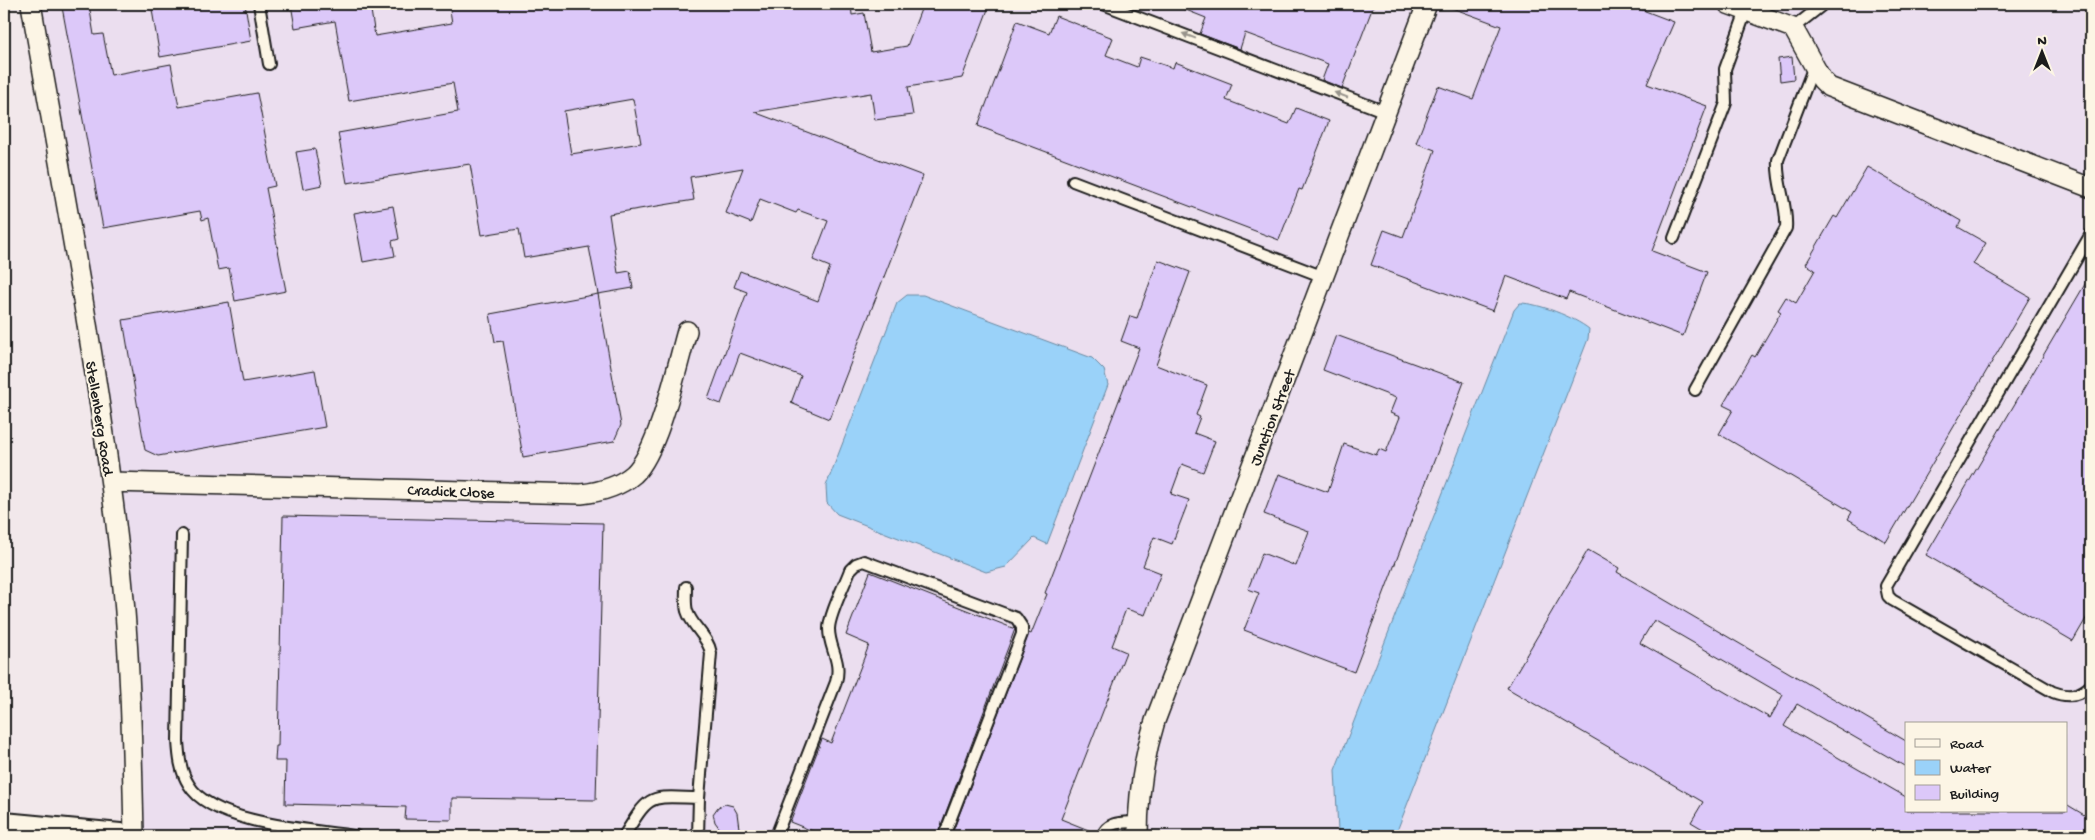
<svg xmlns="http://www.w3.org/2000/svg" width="2095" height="840" viewBox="0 0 2095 840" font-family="'Gochi Hand',sans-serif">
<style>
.built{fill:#ebdeef;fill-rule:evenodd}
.water{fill:#9ad2f9;stroke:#6889a1}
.building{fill:#dcc8f9;stroke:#1c1c1c;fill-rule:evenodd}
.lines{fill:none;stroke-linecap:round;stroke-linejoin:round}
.service-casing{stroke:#1c1c1c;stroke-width:14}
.minor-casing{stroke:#1c1c1c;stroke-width:22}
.tertiary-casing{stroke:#1c1c1c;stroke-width:28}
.service{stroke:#fcf5e5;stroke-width:10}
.minor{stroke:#fcf5e5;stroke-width:19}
.tertiary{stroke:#fcf5e5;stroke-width:24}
.oneway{fill:#97938b}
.labels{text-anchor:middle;stroke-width:4;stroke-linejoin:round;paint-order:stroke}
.street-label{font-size:16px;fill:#1c1c1c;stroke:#fcf5e5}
</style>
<rect width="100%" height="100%" fill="#f2e8eb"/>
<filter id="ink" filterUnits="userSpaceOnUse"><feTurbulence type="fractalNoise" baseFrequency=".02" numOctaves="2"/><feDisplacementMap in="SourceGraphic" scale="10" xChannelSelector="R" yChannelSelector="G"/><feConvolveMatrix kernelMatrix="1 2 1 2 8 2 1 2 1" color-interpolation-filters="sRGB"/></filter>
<g filter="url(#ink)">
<!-- built -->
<path class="built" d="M34,4H2091V836H136L132,672ZM1906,724H2066V811H1906Z"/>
<!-- water -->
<path class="water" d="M907,295H923L1092,358L1104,370L1108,385L1047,544L1034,538L1006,567L986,572L837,514L827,503L826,486L897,303Z
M1520,303C1538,303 1574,317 1589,329L1588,339L1395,836H1351L1338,831L1335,770L1514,310Z"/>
<!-- building -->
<path class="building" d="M77,4H89L94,35L103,34L111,75L171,64L179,107L257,93L275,186L266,188L286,291L235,301L229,268L218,270L208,218L202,220L200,211L103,228L62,7Z
M151,4H245L251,41L160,57Z
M291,4H370L375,36L452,23L449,4H851L852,15L864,13L871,52L907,46L923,4H990L962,78L908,87L913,115L875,120L871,93L754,112L923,176L829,419L791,403L801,376L740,353L721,404L708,399L747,292L734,287L740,271L818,301L830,267L813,260L828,221L798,210L796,213L760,199L751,223L726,213L743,168L690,177L694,200L609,214L618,273L630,271L633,288L598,294L589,247L524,258L519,229L482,235L470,164L347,183L338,133L458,112L453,83L349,101L335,21L295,28ZM633,99L641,143L571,154L564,111Z
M1171,4H1374L1342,88L1322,80L1328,64L1245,33L1240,49L1200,34L1206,18Z
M1445,4H1627L1674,22L1647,84L1707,106L1652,251L1707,272L1683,336L1569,292L1566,299L1506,276L1493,311L1371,265L1384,230L1403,237L1435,150L1416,143L1438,86L1473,99L1501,26L1444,5Z
M1056,16L1113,38L1106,55L1137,67L1140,57L1173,68L1175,62L1232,84L1226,100L1289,124L1296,108L1329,121L1302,190L1299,189L1279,240L978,126L1017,21L1049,33Z
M1792,57L1794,79L1780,81L1778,59Z
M315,149L322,185L303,189L296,152Z
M1867,167L1961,221L1958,227L1986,243L1973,264L2030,297L1886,542L1848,519L1852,512L1719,434L1733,410L1723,405L1752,355L1755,357L1781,312L1778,310L1786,297L1796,303L1815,270L1806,264L1834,216L1837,218Z
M393,206L399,239L392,241L395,256L363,262L354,213Z
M1158,260L1190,272L1156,365L1207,385L1196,415L1200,417L1194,433L1215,441L1203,472L1182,464L1171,494L1189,500L1172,544L1154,537L1143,566L1161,573L1145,615L1126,609L1112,646L1126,652L1061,819L1096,833L1095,836H951L1029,633L1031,634L1047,594L1045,593L1139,348L1121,341L1130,316L1137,318Z
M2091,274V610L2073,641L1926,555Z
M598,294L621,425L614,441L523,457L503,341L495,342L490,314Z
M229,302L243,382L315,370L325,427L158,456L145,450L123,320Z
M1336,335L1464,382L1354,672L1244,630L1259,593L1248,589L1262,553L1296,566L1309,531L1264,514L1279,474L1328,492L1344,444L1376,455L1379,449L1386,452L1400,417L1390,413L1396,398L1323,370Z
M283,516L603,523L596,800L452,798V820L405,819L406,807L285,804L286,761H275L276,746H278Z
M1588,550L1619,568L1617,572L1906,741V767L1797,704L1784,726L1906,797V811H2066V804L2091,819V836H1731L1717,829L1713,835L1691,822L1703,802L1507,688ZM1654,620L1783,695L1770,718L1640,643Z
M870,572L1015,629L937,836H825L790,822L822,739L831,743L869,645L846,635Z
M725,804L733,806L737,813L740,836H714L720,829L715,822L713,814L718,807Z"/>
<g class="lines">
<defs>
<path id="service" d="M259,4L269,64
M1103,4L1386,112
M1793,28L1821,6
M1073,181L1324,277
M2091,234L1886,586L1888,596L1892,600L2053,692C2068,698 2080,696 2091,685
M1674,238L1726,103L1725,69L1746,11
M1695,390L1786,228C1788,205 1776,183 1778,160L1814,66
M182,535L178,741C179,756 180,771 189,785C212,824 313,830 356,836
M686,587C686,595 685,604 687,611C692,627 708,636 711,653L699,798L698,836
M624,836C651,792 648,797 699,798
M776,836L836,682C842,660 829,649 829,629C829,615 845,584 850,570L856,564L864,561L1016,618L1022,627V634L944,836
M1102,836C1109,820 1122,823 1138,822"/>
<path id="minor" d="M31,4C62,182 97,361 118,541C130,639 132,738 134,836
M1728,4L1793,28L1822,80L1829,87L2091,188
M111,482L581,494C600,492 619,487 634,474C659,450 677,366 687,331
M1138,836C1138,796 1143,760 1155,721L1427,4"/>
<path id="tertiary" d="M4,825L120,836"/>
</defs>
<!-- service casing -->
<use href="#service" class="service-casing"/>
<!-- minor casing -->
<use href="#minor" class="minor-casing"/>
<!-- tertiary casing -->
<use href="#tertiary" class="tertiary-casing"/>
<!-- service -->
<use href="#service" class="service"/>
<!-- minor -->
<use href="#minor" class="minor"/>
<!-- tertiary -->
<use href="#tertiary" class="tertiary"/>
</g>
<!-- one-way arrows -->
<defs><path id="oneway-solid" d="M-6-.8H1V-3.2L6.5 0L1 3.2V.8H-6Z" transform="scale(1.25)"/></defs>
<g class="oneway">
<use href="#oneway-solid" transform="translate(1189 36) rotate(-159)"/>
<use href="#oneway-solid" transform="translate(1341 95) rotate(-159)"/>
</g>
</g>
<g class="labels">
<!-- street labels -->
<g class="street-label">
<text transform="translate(1271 417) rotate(-69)" y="6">Junction Street</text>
<text transform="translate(101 418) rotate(81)" y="6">Stellenberg Road</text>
<text transform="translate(451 490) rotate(2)" y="6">Cradick Close</text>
</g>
</g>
<!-- margin -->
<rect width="2095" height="840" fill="none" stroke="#fcf5e5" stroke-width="20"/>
<rect x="10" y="10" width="2075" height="820" fill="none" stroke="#1c1c1c" stroke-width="2" filter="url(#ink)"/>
<!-- legend -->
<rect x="1905" y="722" width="162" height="90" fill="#fcf5e5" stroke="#a29e95"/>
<rect x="1915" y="739" width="25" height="8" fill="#fcf5e5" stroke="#a29e95"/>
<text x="1950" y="748" font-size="15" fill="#1c1c1c">Road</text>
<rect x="1915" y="760" width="25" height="15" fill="#9ad2f9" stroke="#a29e95"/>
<text x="1950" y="772" font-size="15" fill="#1c1c1c">Water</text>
<rect x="1915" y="785" width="25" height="15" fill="#dcc8f9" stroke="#a29e95"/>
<text x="1950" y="798" font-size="15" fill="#1c1c1c">Building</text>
<!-- north arrow -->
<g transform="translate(2042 52)" stroke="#fcf5e5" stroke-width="4" paint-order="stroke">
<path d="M0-4L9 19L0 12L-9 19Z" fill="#1c1c1c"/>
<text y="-8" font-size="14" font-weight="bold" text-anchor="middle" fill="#1c1c1c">N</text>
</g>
</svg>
